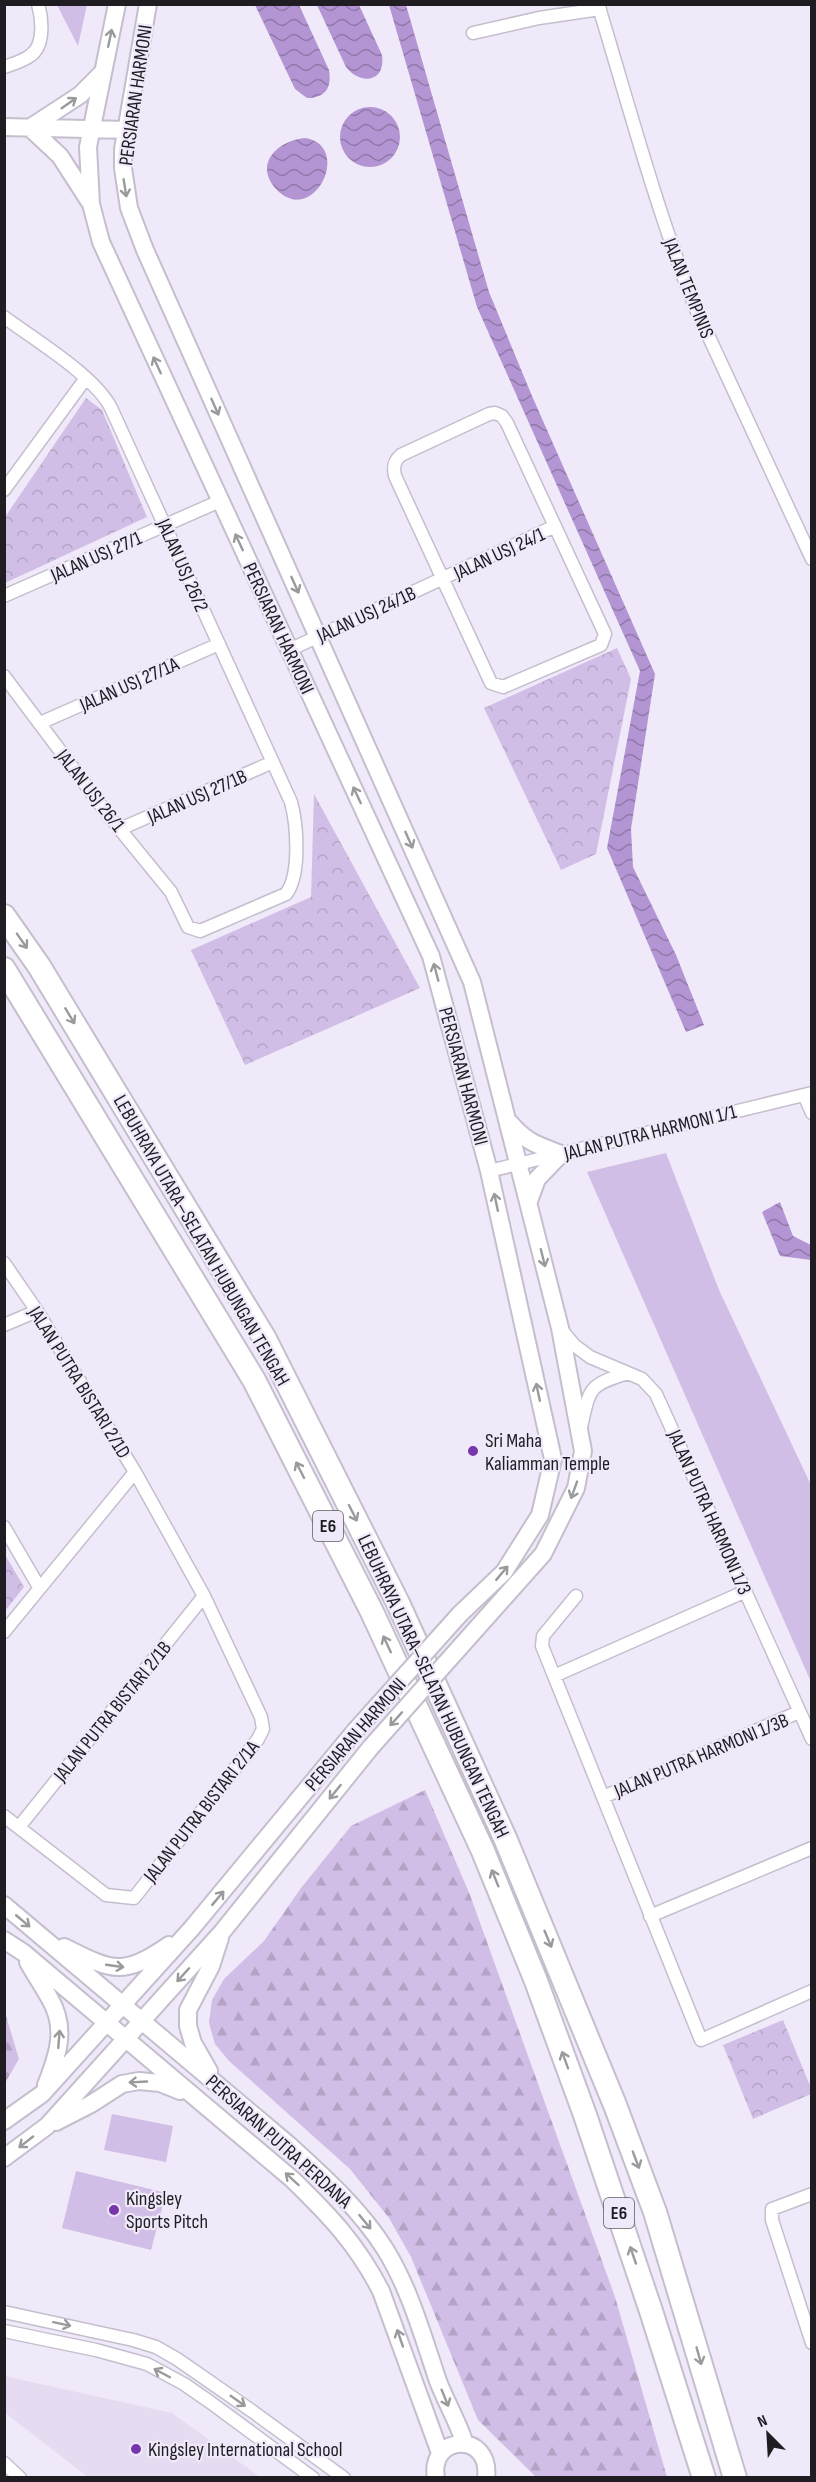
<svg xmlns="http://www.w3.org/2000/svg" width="816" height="2482" viewBox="0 0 816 2482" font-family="'Sofia Sans Condensed',sans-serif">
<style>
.built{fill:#e6dcf2}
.grass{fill:#d1bee6}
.forest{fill:url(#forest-firs)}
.park{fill:url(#park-crowns)}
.water{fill:url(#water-waves)}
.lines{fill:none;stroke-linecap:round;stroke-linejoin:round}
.street-casing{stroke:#c5becd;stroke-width:15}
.secondary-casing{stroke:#c5becd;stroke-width:20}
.highway-casing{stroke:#c5becd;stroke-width:26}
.street{stroke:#fff;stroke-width:12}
.secondary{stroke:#fff;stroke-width:16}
.highway{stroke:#fff;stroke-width:22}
.secondary-bridge-casing{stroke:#c5becd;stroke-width:20;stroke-linecap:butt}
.secondary-bridge{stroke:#fff;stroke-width:16}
.oneway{stroke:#9a999c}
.poi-dot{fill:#7736ab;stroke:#f0e9f9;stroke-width:2}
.labels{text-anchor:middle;stroke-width:4.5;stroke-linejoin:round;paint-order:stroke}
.shield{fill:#f0e9f9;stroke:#5e5a62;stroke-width:1.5}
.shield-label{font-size:18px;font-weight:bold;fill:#1f1c22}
.street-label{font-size:20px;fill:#1f1c22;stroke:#f0e9f9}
.poi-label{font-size:20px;fill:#1f1c22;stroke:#f0e9f9;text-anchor:start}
</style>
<defs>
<pattern id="forest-firs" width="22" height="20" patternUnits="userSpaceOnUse" patternTransform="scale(1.5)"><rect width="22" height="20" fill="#d1bee6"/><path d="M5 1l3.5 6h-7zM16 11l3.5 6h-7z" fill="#b3a3c5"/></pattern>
<pattern id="park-crowns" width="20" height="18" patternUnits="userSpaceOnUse" patternTransform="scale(1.5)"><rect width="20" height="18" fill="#d1bee6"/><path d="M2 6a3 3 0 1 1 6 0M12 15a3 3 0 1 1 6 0" fill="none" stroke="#b3a3c5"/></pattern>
<pattern id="water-waves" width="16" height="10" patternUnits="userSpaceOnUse" patternTransform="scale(1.5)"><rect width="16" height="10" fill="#b295d2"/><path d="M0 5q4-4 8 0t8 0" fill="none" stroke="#9079aa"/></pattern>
</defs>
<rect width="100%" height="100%" fill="#f0e9f9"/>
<!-- built -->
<path class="built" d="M4,2376L172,2413L260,2477H88L5,2413Z"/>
<!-- grass -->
<path class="grass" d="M57,5H87L78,46Z
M666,1153L719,1290L811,1485V1682L587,1172Z
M112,2114L173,2126L166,2162L104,2150Z
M76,2171L166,2193L151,2250L62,2228Z"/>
<!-- forest -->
<path class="forest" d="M425,1790L470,1895L615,2297L667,2477H536L478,2420L411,2257L389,2218L350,2169L229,2061L215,2044L209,2023L212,2000L224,1979L264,1941L301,1888L351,1826Z
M4,2009L19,2059L5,2083H4Z"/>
<!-- park -->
<path class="park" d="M86,398L102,410L147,517L5,583V517Z
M617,648L631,679L596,854L561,870L484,708Z
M314,794L420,988L245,1065L191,950L311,897Z
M4,1553L24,1587L5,1611H4Z
M783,2020L811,2088V2094L753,2119L723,2045Z"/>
<!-- water -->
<path class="water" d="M255,5H299L329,70C332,87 326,98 307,98L295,89Z
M317,5H359L382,55C386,82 361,86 346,67Z
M389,5H406L489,292L532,396L655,674L631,829L633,867L676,955L704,1025L686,1032L607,848L640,671L477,307Z
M340 137a30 30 0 1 1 60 0a30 30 0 1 1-60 0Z
M305,138C352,145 316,224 279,192C252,167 275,141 305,138Z
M780,1202L793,1236L811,1245V1260L780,1256L762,1212Z"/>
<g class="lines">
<defs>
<path id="street" d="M598,4C629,106 656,209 695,307L812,559
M473,33L539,18L600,9
M4,67C13,64 24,61 31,55C45,45 42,18 38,4
M4,317C35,340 95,376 111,408L291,802C297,824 301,875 286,894L200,931L188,927L171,892L109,816L4,676
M495,413L502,416L507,423L605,634L601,645L503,687L491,683L395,476C393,467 394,461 401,455L489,414Z
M4,490L86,378
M4,596L220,501
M289,650L555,526
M40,723L219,644
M120,829L273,762
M804,1095L812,1113
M489,1171L812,1093
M4,1263L37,1311L135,1472L204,1596L261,1717L263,1729L258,1739L134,1898L106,1895L4,1816
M4,1325L37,1311
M561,1329L574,1345L590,1357L642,1379L656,1394L812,1739
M581,1427C590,1388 588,1385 628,1373
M4,1527L39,1587
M576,1596L543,1636L542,1646L701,2040L812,1991
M4,1632L135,1472
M554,1676L746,1591
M603,1797L799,1712
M19,1827L204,1596
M650,1916L812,1848
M812,2194L772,2209V2220L812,2343
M4,2312L133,2340L156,2347L177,2359L252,2411L344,2478
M4,2331L96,2350L147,2364L184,2384L210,2402L313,2478
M4,2463L20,2478"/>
<path id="secondary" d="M117,4L88,147L91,204L101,242L431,956L489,1171L553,1459L540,1515L504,1572L460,1614
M148,4L123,149V168L129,208L145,250L472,982L560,1328L583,1451L576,1488L543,1554L477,1628
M4,127L127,130
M31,127L80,95L103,72
M30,128L60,156L89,201
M510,1123C527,1143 538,1145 561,1154L537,1179L529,1201
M4,1905L289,2145C324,2177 360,2209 385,2249C410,2289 423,2337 438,2381C446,2402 458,2422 465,2444
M4,1940L24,1953L292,2179C329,2215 357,2244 381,2291L440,2453
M64,1947C113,1971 122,1977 169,1945
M28,1962C35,1975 43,1986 50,1999C67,2028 58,2055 46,2085
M209,2071L193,2043L188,2026V2010L211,1966L220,1938
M4,2121L42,2094L192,1928L355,1731
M56,2122L91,2104L122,2084L139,2081L160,2083L180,2091
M4,2158L47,2126L222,1932L371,1747
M436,2478C428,2434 492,2431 486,2478"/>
<path id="highway" d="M4,916L39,966L265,1339L398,1603L505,1838L615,2105L655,2212L735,2478
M4,969L254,1380L372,1612L483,1851L536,1981L585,2115L651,2311L704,2478"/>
</defs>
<!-- street casing -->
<use href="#street" class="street-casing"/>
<!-- secondary casing -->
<use href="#secondary" class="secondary-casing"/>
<!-- highway casing -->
<use href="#highway" class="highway-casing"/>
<!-- street -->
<use href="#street" class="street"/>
<!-- secondary -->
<use href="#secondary" class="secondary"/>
<!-- highway -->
<use href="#highway" class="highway"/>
<defs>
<path id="secondary-bridge" d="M355,1731L460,1614
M371,1747L477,1628"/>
</defs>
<!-- secondary-bridge casing -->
<use href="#secondary-bridge" class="secondary-bridge-casing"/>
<!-- secondary-bridge -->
<use href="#secondary-bridge" class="secondary-bridge"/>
</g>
<!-- one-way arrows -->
<defs><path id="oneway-shaft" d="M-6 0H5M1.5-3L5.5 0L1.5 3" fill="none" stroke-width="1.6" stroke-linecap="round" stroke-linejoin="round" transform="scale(1.5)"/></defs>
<g class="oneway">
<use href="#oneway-shaft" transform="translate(110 38) rotate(-78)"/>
<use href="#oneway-shaft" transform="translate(69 103) rotate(-35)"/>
<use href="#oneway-shaft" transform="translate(125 188) rotate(81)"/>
<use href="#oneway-shaft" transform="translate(157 365) rotate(-115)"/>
<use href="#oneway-shaft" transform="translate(215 407) rotate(66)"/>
<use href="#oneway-shaft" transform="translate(239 542) rotate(-115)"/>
<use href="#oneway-shaft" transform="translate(295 585) rotate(66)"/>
<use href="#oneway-shaft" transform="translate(357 795) rotate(-115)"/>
<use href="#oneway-shaft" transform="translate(409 840) rotate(66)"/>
<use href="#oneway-shaft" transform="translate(22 941) rotate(55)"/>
<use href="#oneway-shaft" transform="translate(436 972) rotate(-105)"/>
<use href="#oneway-shaft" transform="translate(70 1016) rotate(59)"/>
<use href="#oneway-shaft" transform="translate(496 1202) rotate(-102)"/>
<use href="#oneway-shaft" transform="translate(543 1258) rotate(76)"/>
<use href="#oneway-shaft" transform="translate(538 1392) rotate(-102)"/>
<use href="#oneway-shaft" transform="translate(300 1470) rotate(-117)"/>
<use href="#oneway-shaft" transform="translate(574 1490) rotate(110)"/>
<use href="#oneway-shaft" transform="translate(353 1513) rotate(63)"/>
<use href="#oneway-shaft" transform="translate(502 1573) rotate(-50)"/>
<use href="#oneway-shaft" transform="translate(387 1644) rotate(-115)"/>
<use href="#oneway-shaft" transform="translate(396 1719) rotate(132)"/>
<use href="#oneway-shaft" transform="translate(335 1792) rotate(129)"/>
<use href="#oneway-shaft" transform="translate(495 1878) rotate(-112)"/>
<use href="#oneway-shaft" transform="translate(218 1898) rotate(-50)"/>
<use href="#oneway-shaft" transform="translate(23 1921) rotate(40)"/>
<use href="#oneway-shaft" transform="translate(548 1939) rotate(67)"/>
<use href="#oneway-shaft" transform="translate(115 1966) rotate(8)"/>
<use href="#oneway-shaft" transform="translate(183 1975) rotate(132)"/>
<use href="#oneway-shaft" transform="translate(59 2039) rotate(-85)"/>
<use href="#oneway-shaft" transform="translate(565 2060) rotate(-110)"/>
<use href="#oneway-shaft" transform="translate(138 2082) rotate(177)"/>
<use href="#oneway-shaft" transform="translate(26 2142) rotate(142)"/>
<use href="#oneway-shaft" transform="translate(636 2160) rotate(69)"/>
<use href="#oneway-shaft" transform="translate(292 2179) rotate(-138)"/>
<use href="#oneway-shaft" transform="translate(365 2222) rotate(51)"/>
<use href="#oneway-shaft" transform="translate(633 2255) rotate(-109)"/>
<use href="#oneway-shaft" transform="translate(62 2324) rotate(12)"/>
<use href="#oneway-shaft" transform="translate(400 2338) rotate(-109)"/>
<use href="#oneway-shaft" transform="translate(699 2356) rotate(74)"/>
<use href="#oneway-shaft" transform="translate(162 2373) rotate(-152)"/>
<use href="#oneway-shaft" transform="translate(445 2398) rotate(68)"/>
<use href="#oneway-shaft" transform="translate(238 2401) rotate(35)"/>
</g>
<!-- markers -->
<g class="poi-dot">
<circle cx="473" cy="1451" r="6"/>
<circle cx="114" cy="2210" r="6"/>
<circle cx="136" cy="2449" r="6"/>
</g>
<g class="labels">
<!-- shield labels -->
<g class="shield">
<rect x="313" y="1511" width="30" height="30" rx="4.5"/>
<rect x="604" y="2198" width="30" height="30" rx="4.5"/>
</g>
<g class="shield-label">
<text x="328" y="1532">E6</text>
<text x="619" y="2219">E6</text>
</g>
<!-- street labels -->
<g class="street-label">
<text transform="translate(135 95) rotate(-82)" y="7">PERSIARAN HARMONI</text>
<text transform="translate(689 288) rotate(68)" y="7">JALAN TEMPINIS</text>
<text transform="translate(499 553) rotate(-25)" y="7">JALAN USJ 24/1</text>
<text transform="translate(96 556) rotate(-24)" y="7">JALAN USJ 27/1</text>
<text transform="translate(183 565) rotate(66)" y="7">JALAN USJ 26/2</text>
<text transform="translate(366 614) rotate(-25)" y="7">JALAN USJ 24/1B</text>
<text transform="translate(279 628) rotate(65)" y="7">PERSIARAN HARMONI</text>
<text transform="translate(129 684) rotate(-24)" y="7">JALAN USJ 27/1A</text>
<text transform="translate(91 790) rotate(52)" y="7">JALAN USJ 26/1</text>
<text transform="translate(197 796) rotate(-24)" y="7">JALAN USJ 27/1B</text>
<text transform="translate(464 1076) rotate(75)" y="7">PERSIARAN HARMONI</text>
<text transform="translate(650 1132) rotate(-14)" y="7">JALAN PUTRA HARMONI 1/1</text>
<text transform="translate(202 1240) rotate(60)" y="7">LEBUHRAYA UTARA–SELATAN HUBUNGAN TENGAH</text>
<text transform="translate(80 1382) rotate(58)" y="7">JALAN PUTRA BISTARI 2/1D</text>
<text transform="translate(710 1512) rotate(66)" y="7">JALAN PUTRA HARMONI 1/3</text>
<text transform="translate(434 1686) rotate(65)" y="7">LEBUHRAYA UTARA–SELATAN HUBUNGAN TENGAH</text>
<text transform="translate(112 1711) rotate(-51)" y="7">JALAN PUTRA BISTARI 2/1B</text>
<text transform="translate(355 1734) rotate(-49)" y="7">PERSIARAN HARMONI</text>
<text transform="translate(701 1755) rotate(-23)" y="7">JALAN PUTRA HARMONI 1/3B</text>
<text transform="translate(201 1811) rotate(-52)" y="7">JALAN PUTRA BISTARI 2/1A</text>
<text transform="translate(279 2141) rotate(42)" y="7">PERSIARAN PUTRA PERDANA</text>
</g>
<!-- poi labels -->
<g class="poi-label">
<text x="485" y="1447">Sri Maha<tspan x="485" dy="23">Kaliamman Temple</tspan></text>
<text x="126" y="2205">Kingsley<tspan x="126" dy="23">Sports Pitch</tspan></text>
<text x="148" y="2456">Kingsley International School</text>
</g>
</g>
<!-- border -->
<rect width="816" height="2482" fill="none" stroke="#1f1c22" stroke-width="12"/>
<!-- north arrow -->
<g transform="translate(768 2434) rotate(336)" stroke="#f0e9f9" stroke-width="4.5" paint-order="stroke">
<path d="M0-4.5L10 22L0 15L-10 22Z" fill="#1f1c22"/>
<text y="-9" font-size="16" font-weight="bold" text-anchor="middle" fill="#1f1c22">N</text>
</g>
</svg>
